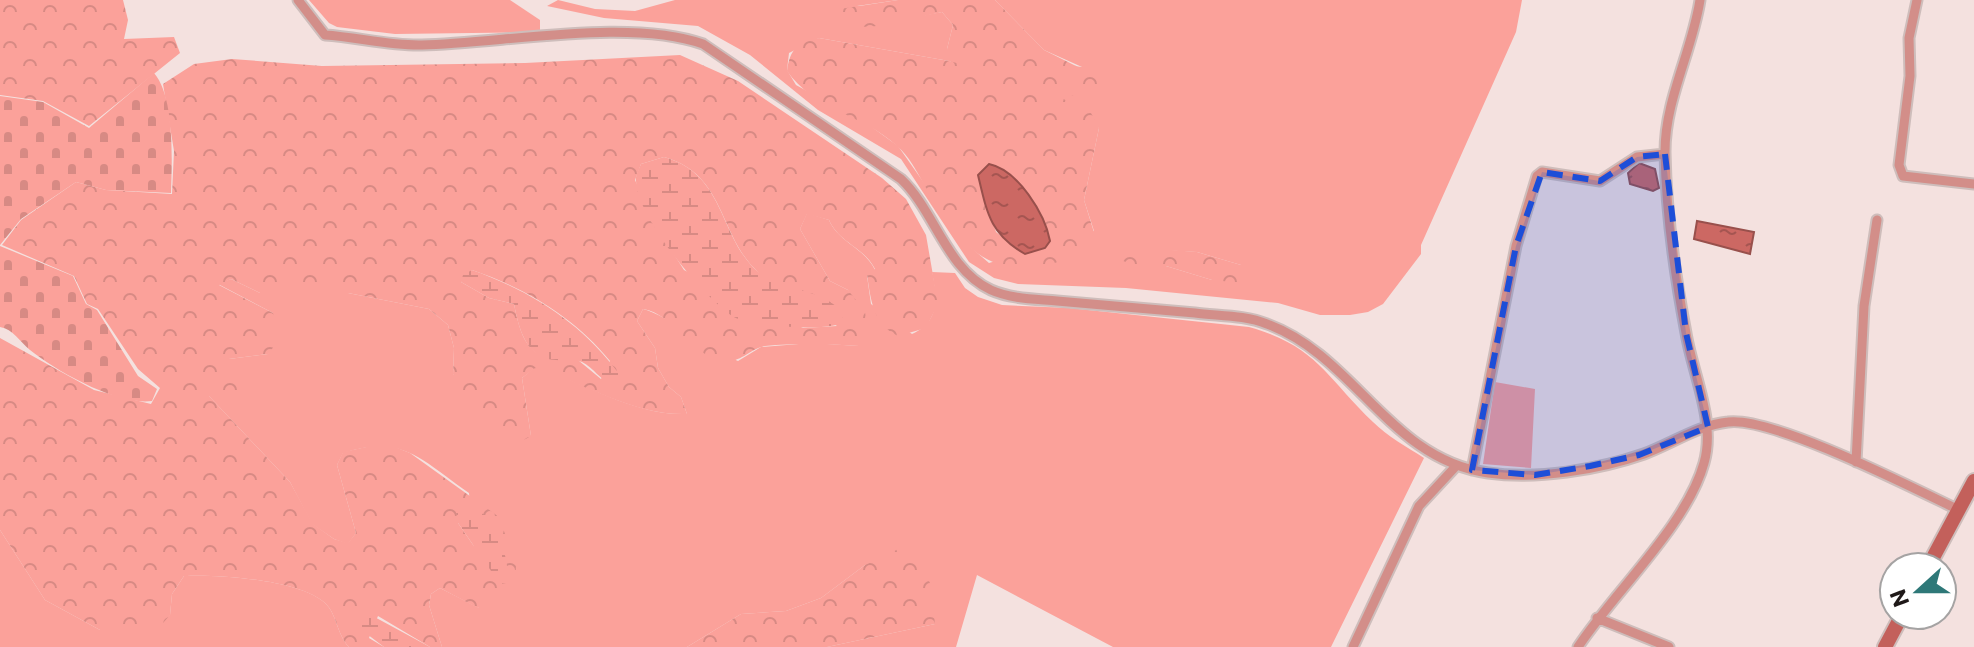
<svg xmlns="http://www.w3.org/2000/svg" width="1974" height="647" viewBox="0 0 1974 647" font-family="Commissioner,sans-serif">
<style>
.green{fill:#fba19a;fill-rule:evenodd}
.forest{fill:url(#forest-crowns);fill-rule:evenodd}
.wetland{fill:url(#wetland-marsh)}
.cemetery{fill:url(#cemetery-stones)}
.water{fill:url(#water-ripples);stroke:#98504c;stroke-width:2}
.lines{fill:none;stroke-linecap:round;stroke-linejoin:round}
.street-casing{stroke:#cebdbb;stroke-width:13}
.secondary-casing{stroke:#cebdbb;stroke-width:18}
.street{stroke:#d38e89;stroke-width:9}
.secondary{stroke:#c3605b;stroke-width:14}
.marked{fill:#1d4ed8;fill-opacity:0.2;stroke:#1d4ed8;stroke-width:6;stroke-dasharray:16 10;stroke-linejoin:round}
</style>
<defs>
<pattern id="forest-crowns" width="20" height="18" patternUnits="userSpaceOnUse" patternTransform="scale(2)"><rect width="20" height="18" fill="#fba19a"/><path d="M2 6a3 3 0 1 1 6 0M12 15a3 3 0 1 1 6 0" fill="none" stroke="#d78a84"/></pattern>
<pattern id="wetland-marsh" width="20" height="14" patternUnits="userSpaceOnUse" patternTransform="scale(2)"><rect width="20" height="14" fill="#fba19a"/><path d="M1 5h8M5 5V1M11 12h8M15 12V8" fill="none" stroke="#d78a84"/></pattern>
<pattern id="cemetery-stones" width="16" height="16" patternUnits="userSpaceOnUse" patternTransform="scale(2)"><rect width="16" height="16" fill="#fba19a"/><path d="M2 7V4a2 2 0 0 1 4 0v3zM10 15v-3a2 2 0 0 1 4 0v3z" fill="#d78a84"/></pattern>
<pattern id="water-ripples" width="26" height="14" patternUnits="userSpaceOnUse" patternTransform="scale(2)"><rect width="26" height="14" fill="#cc6863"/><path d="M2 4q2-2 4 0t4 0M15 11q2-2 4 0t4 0" fill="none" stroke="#a55551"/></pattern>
</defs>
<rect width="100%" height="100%" fill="#f4e1df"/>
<!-- green -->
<path class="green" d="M309,0H510L540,20V32L395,34L337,27L329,23Z
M558,0L595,9L635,11L675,0H898L857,6L921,16L942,12L953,25L947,49L1082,67L1044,50L995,0H1522L1516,32L1421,245V254L1383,304L1368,312L1350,315H1320L1278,303L1126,288L1018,284L994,278L969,262L901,159L818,110L750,55L698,26L604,18L547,6ZM819,38L949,61L1099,128L1084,200L1094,231L989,263L967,244L898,146L869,125L796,85L787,70L789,53ZM1160,250L1197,252L1241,265L1212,280L1166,266Z
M807,213L829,220C839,243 864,247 875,270L867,276L871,304L912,334C940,321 937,299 932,272L955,273L965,288L978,297L1002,305L1069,308L1249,327C1317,346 1326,377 1373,422C1387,436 1407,447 1424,458L1331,647H1113L977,575L956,647H827L935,624L865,565L821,598L786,611L741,614L687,647H442L429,605L431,594L440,588L479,608L469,493C421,460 404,434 343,453L337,465L356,533L348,544L334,539L312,524L290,482L208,395L229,359L268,354L273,313L218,284L231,279L260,293H348L429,309L448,325L454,348L453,374L531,436L522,378L535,367C585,382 633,416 687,414L681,397L669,387L658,368L655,348L637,321L643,309C659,312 718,350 738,361L761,347L811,343L859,346L848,290L830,281L800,229Z
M1495,382L1535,389L1531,468L1483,464Z
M0,530L45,600L100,630L170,615L172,594L184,576C218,574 301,580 325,603C337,614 337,635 349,647H0Z"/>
<!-- forest -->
<path class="forest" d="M0,0H123L128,20L124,39L174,37L180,53L89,126L43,101L0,95Z
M898,0H995L1044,50L1102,79L1104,94L1096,102L1036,85L1091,113L1099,128L1084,200L1097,242C1080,256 1057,264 1035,267C978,274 951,231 925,186C917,172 909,156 897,146C864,115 813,109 787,71C790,49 797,43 819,38L949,61L1010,77L951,58L947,49L953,25L942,12C903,20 865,37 826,18L827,11ZM978,175C1028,198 1032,192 1045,248L1025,254L996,232Z
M680,55L738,81L882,178L906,199L926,235L938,304L926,328L898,336C873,324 871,301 867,275L875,269C864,247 839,243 829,220L807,214L800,229L830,281L848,290L865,312L869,339L859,346C828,344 797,343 765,346C748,349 741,365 720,360C688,353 674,314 643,309L637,321L655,348L658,368L669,387L681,397L687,414C633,416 585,383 535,368L522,378L531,436L520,442L502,441L482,424L453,374L454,348L448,325L429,309L348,293H260L231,279L219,285L273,313L279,340L268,354L229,359L244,385L233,399L209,396L290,482L313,524L334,539L348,543L356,533L337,465L343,452L385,443L410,453L499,517L516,565L515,589L502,600L478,608L440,588L431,594L429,605L442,647H430L378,616L369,638L384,647H349C337,635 337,614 325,603C300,580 218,574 184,576L172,594L170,615L156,631L127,638L100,630L45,600L0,530V338L94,390L151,404L160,388L138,369L98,309L87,304L74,276L2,245L21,220L76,182L106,190L172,194L174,151L163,84L194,64L232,59L322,66L525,63ZM664,157C722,173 719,228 751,265C774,290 809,308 837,326L803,328L684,270L654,223L635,180L641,164ZM472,270C525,288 574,317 610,361L601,379L578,360C532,361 523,349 514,304L489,298L461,282ZM486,515L505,553L500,584L458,523Z
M1122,246L1197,252L1241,265L1243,283L1212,280L1166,266L1141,267L1114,258L1111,249Z
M909,544L930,583L935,624L827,647H687L741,614L786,611L821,598L865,565Z"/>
<!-- wetland -->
<path class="wetland" d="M664,157C722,173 719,229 751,265C776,293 819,285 843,313L841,323C826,332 747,326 732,316C702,295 638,219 636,181C635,176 639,169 641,164Z
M472,270C531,291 582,323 620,375L619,382L612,385C600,380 594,368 582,362C574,359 565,361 556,360C526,359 519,329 514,304L489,298L461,282L463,275Z
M462,507L486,515C497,536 512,558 506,583L500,584L458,523L456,512Z
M369,614L430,647H384L359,628L360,618Z"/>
<!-- cemetery -->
<path class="cemetery" d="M154,73C175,97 172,162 171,193L106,190L76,182L21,219L0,245V96L43,102L89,128Z
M0,246L73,276L86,304L97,310L138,376L157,389L152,401C118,406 56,371 30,350C20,342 13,329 0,327Z"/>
<!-- water -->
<path class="water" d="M1639,163L1655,169L1659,188L1653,191L1630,184L1628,173Z
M989,164C1018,170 1045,214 1050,241L1045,248L1025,254C990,234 987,213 978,175Z
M1697,221L1754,232L1750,254L1694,239Z"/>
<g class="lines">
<defs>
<path id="street" d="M298,0L325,35C357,37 390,46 422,45C504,43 629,18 703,44L901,179C935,211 946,269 991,290C1011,299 1036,299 1057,301C1103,305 1149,309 1195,313C1219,316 1245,315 1267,324C1355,356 1389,459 1488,473C1536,480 1598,470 1644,454C1671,444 1699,425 1728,422C1772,416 1913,488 1959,510
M1917,0L1909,38L1910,76L1899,165L1903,176L1974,184
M1856,462L1864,306L1877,220
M1472,470L1516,246L1537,176L1542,172L1600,181L1637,157L1665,154
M1597,618L1669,647
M1353,647L1419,506L1457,465
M1578,647C1614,592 1687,525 1704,463C1716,421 1693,375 1686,333C1675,275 1666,212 1665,152C1665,99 1692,52 1700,0"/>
<path id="secondary" d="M1928,567L1974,481
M1885,647L1902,615"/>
</defs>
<!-- street casing -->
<use href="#street" class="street-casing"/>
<!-- secondary casing -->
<use href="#secondary" class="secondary-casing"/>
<!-- street -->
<use href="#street" class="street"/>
<!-- secondary -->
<use href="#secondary" class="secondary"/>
</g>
<!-- marked area -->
<path class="marked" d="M1665,154L1686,333L1708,427L1639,455L1590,466L1535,475L1472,470L1516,246L1542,172L1600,181L1637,157Z"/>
<!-- north arrow -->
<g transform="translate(1918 591) rotate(249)"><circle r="38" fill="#ffffff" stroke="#a5a3a3" stroke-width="2"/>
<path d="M0-6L14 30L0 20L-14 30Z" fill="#2e7878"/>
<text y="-12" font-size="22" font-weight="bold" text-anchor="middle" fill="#1f1918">N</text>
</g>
</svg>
